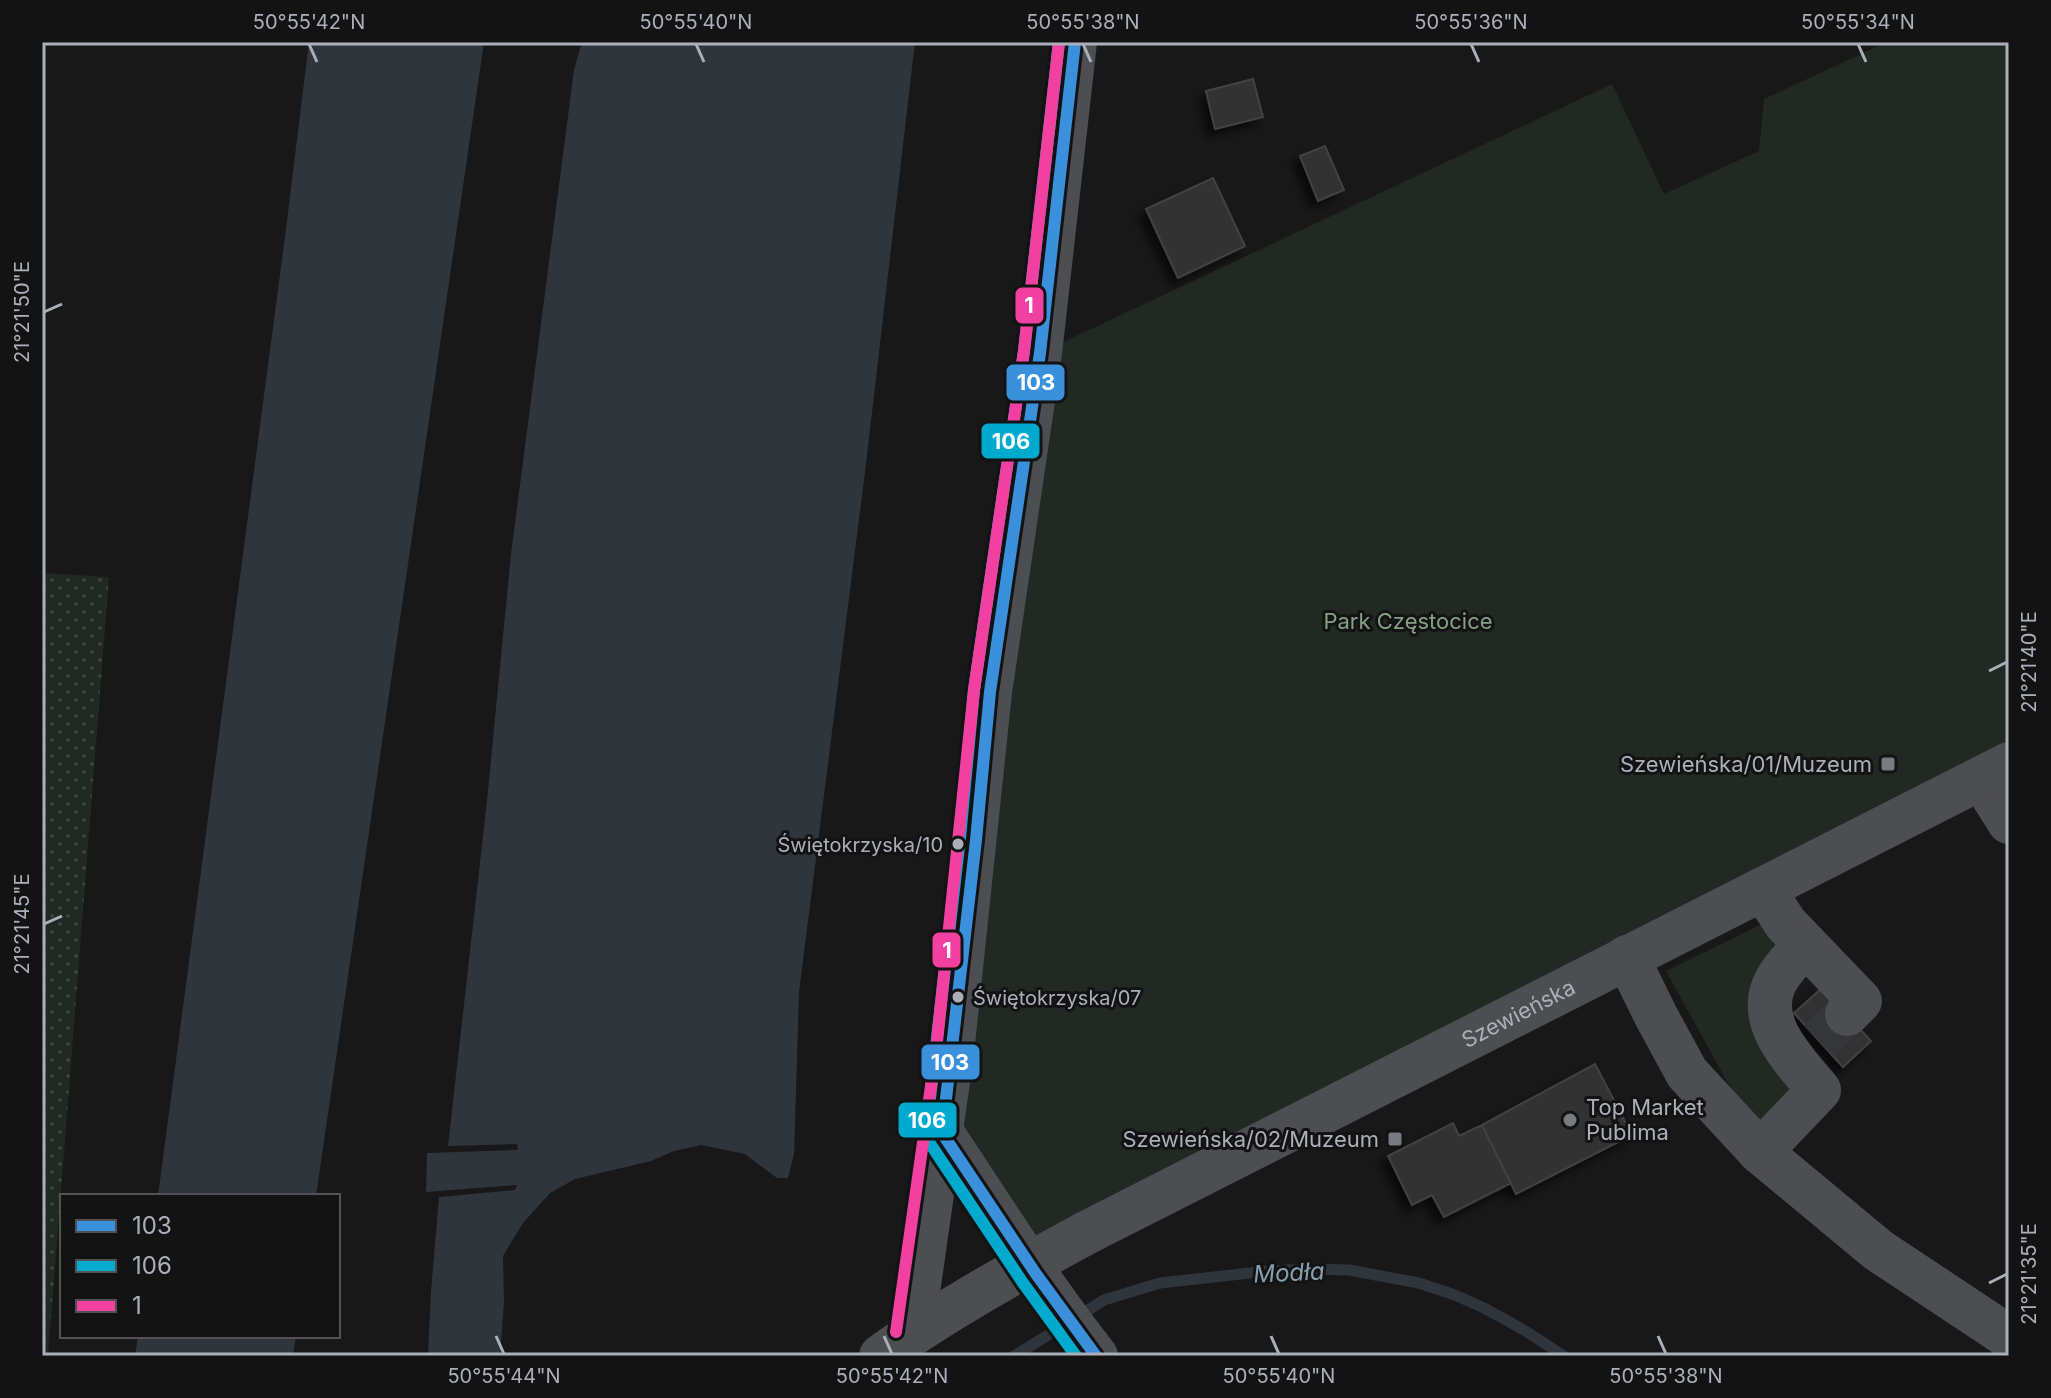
<svg xmlns="http://www.w3.org/2000/svg" width="2051" height="1398" viewBox="0 0 2051 1398" font-family="Inter,sans-serif">
<style>
.green{fill:#222923}
.garden{fill:url(#garden-dots)}
.water{fill:#2f363b}
.lines{fill:none;stroke-linecap:round;stroke-linejoin:round}
.stream{stroke:#2f363b;stroke-width:11}
.building{fill:#313233;stroke:#414245;stroke-width:2;filter:url(#shadow)}
.minor-tunnel{stroke:#353639;stroke-width:44;stroke-dasharray:44 22;stroke-linecap:butt}
.minor{stroke:#4d4e51;stroke-width:44}
.bus-1-casing{stroke:#131314;stroke-width:18}
.bus-2-casing{stroke:#131314;stroke-width:18}
.bus-3-casing{stroke:#131314;stroke-width:18}
.bus-1{stroke:#3a90db;stroke-width:12}
.bus-2{stroke:#00a9ce;stroke-width:12}
.bus-3{stroke:#f240a1;stroke-width:12}
.ticks{fill:none;stroke:#abb0b8;stroke-width:3}
.poi-dot{fill:#787b80;stroke:#131314;stroke-width:3}
.bus-dot{fill:#abb0b8;stroke:#131314;stroke-width:3}
.labels{text-anchor:middle;stroke-width:6;stroke-linejoin:round;paint-order:stroke}
.bus-label{font-size:20px;fill:#abb0b8;stroke:#131314;text-anchor:end}
.park-label{font-size:22px;fill:#85a184;stroke:#131314}
.poi-label{font-size:22px;fill:#abb0b8;stroke:#131314;text-anchor:end}
.street-label{font-size:22px;fill:#abb0b8;stroke:#131314}
.water-label{font-size:24px;font-style:italic;fill:#869faf;stroke:#131314}
.line-badge{stroke:#131314;stroke-width:3}
.badge-label{font-size:22px;text-anchor:middle;font-weight:bold;fill:#fff}
.neatline{fill:none;stroke:#abb0b8;stroke-width:3}
.ticks-label{font-size:20px;text-anchor:middle;fill:#abb0b8}
</style>
<defs>
<pattern id="garden-dots" width="8" height="8" patternUnits="userSpaceOnUse" patternTransform="scale(2)"><rect width="8" height="8" fill="#222923"/><path d="M2 2h.1M6 6h.1" fill="none" stroke="#3f4641" stroke-width="1.8" stroke-linecap="round"/></pattern>
<filter id="shadow"><feDropShadow dx="-7" dy="7" stdDeviation="4" flood-color="#0009"/></filter>
</defs>
<rect width="100%" height="100%" fill="#181819"/>
<!-- green -->
<path class="green" d="M1887,42H2009V764L1027,1265L942,1133L1040,353L1612,84L1664,194L1759,151L1764,99Z
M1764,923L1774,944L1772,956L1795,1092L1759,1121L1735,1096L1666,971Z"/>
<!-- garden -->
<path class="garden" d="M42,573L109,577L48,1356H42Z"/>
<!-- water -->
<path class="water" d="M309,42H484L316,1196H158L285,237Z
M582,42H915L866,464L799,992L794,1154L788,1178H777L745,1154L701,1145L674,1151L651,1161L575,1179L550,1193L523,1223L503,1256L504,1302L500,1356H428L431,1292L439,1197L515,1190L517,1185L426,1192L427,1153L518,1150L517,1144L448,1146L487,801L511,554L574,70Z
M138,1336H296L293,1356H135Z"/>
<g class="lines">
<!-- stream -->
<path class="stream" d="M1076,1318L1104,1300L1160,1283L1268,1271L1309,1269L1349,1270L1419,1283L1455,1295L1484,1308L1524,1330L1564,1356
M1014,1356L1061,1327"/>
</g>
<!-- building -->
<path class="building" d="M1253,79L1263,117L1215,129L1206,91Z
M1325,146L1344,190L1318,201L1300,156Z
M1213,178L1245,246L1178,278L1146,209Z
M1822,988L1871,1041L1843,1067L1794,1013Z
M1595,1064L1632,1135L1516,1194L1482,1125Z
M1453,1123L1459,1136L1482,1125L1511,1183L1444,1217L1432,1195L1412,1205L1388,1156Z"/>
<g class="lines">
<!-- minor-tunnel -->
<path class="minor-tunnel" d="M1819,1041L1847,1014"/>
<!-- minor -->
<g class="minor">
<path d="M1982,779L2009,822"/>
<path d="M1763,889L1786,924L1860,1001L1847,1014"/>
<path d="M1627,957L1656,1016L1687,1073L1760,1152L1878,1250L2009,1337"/>
<path d="M942,1133C992,1208 1040,1285 1096,1356"/>
<path d="M1760,1152L1819,1090C1794,1060 1753,1020 1777,979C1784,967 1796,955 1805,944"/>
<path d="M912,1334L952,1053L990,692L1040,353L1075,42"/>
<path id="s1" d="M881,1356C945,1310 1016,1271 1086,1233L2009,764"/>
</g>
<defs>
<path id="bus-1" d="M1075,42L1040,353L990,692L976,840L942,1133L1036,1274L1096,1356"/>
<path id="bus-2" d="M1059,42L1024,351L974,690L960,838L926,1133L929,1142L1023,1283L1076,1356"/>
<path id="bus-3" d="M896,1332L936,1051L974,690L1024,351L1059,42"/>
</defs>
<!-- bus-1 casing -->
<use href="#bus-1" class="bus-1-casing"/>
<!-- bus-2 casing -->
<use href="#bus-2" class="bus-2-casing"/>
<!-- bus-3 casing -->
<use href="#bus-3" class="bus-3-casing"/>
<!-- bus-1 -->
<use href="#bus-1" class="bus-1"/>
<!-- bus-2 -->
<use href="#bus-2" class="bus-2"/>
<!-- bus-3 -->
<use href="#bus-3" class="bus-3"/>
</g>
<!-- ticks -->
<path class="ticks" d="M309,44L317,62M696,44L704,62M1083,44L1091,62M1471,44L1479,62M1858,44L1866,62M44,312L62,304M1989,671L2007,662M44,924L62,916M1989,1283L2007,1274M496,1336L504,1354M884,1336L892,1354M1271,1336L1279,1354M1658,1336L1666,1354"/>
<!-- markers -->
<g class="poi-dot">
<rect x="1880" y="756" width="16" height="16" rx="4"/>
<circle cx="1570" cy="1120" r="8"/>
<rect x="1387" y="1131" width="16" height="16" rx="4"/>
</g>
<g class="bus-dot">
<circle cx="958" cy="844" r="7"/>
<circle cx="958" cy="997" r="7"/>
</g>
<g class="labels">
<!-- bus labels -->
<g class="bus-label">
<text x="943" y="852">Świętokrzyska/10</text>
<text x="973" y="1005" text-anchor="start">Świętokrzyska/07</text>
</g>
<!-- park labels -->
<g class="park-label">
<text x="1408" y="629">Park Częstocice</text>
</g>
<!-- poi labels -->
<g class="poi-label">
<text x="1872" y="772">Szewieńska/01/Muzeum</text>
<text x="1586" y="1115" text-anchor="start">Top Market<tspan x="1586" dy="25">Publima</tspan></text>
<text x="1379" y="1147">Szewieńska/02/Muzeum</text>
</g>
<!-- street labels -->
<g class="street-label">
<text dy="8" stroke="none"><textPath href="#s1" startOffset="724">Szewieńska</textPath></text>
</g>
<!-- water labels -->
<g class="water-label">
<text transform="translate(1289 1273) rotate(-3)" y="8">Modła</text>
</g>
</g>
<g class="line-badge">
<rect x="1014" y="286" width="31" height="39" rx="8" fill="#f240a1"/>
<rect x="1005" y="363" width="61" height="39" rx="8" fill="#3a90db"/>
<rect x="980" y="422" width="61" height="38" rx="8" fill="#00a9ce"/>
<rect x="931" y="931" width="31" height="38" rx="8" fill="#f240a1"/>
<rect x="920" y="1043" width="61" height="38" rx="8" fill="#3a90db"/>
<rect x="897" y="1101" width="61" height="38" rx="8" fill="#00a9ce"/>
</g>
<g class="badge-label">
<text x="1029" y="313">1</text>
<text x="1036" y="390">103</text>
<text x="1011" y="449">106</text>
<text x="947" y="958">1</text>
<text x="950" y="1070">103</text>
<text x="927" y="1128">106</text>
</g>
<!-- border -->
<rect width="2051" height="1398" fill="none" stroke="#131314" stroke-width="88"/>
<!-- legend -->
<rect x="60" y="1194" width="280" height="144" fill="#131314" stroke="#505256" stroke-width="2"/>
<rect x="76" y="1220" width="40" height="12" fill="#3a90db" stroke="#505256" stroke-width="2"/>
<text x="132" y="1234" font-size="24" fill="#abb0b8">103</text>
<rect x="76" y="1260" width="40" height="12" fill="#00a9ce" stroke="#505256" stroke-width="2"/>
<text x="132" y="1274" font-size="24" fill="#abb0b8">106</text>
<rect x="76" y="1300" width="40" height="12" fill="#f240a1" stroke="#505256" stroke-width="2"/>
<text x="132" y="1314" font-size="24" fill="#abb0b8">1</text>
<rect x="44" y="44" width="1963" height="1310" class="neatline"/>
<g class="ticks-label">
<text x="309" y="29">50°55'42"N</text>
<text x="696" y="29">50°55'40"N</text>
<text x="1083" y="29">50°55'38"N</text>
<text x="1471" y="29">50°55'36"N</text>
<text x="1858" y="29">50°55'34"N</text>
<text transform="translate(22 312) rotate(-90)" y="7">21°21'50"E</text>
<text transform="translate(2029 662) rotate(-90)" y="7">21°21'40"E</text>
<text transform="translate(22 924) rotate(-90)" y="7">21°21'45"E</text>
<text transform="translate(2029 1274) rotate(-90)" y="7">21°21'35"E</text>
<text x="504" y="1383">50°55'44"N</text>
<text x="892" y="1383">50°55'42"N</text>
<text x="1279" y="1383">50°55'40"N</text>
<text x="1666" y="1383">50°55'38"N</text>
</g>
</svg>
